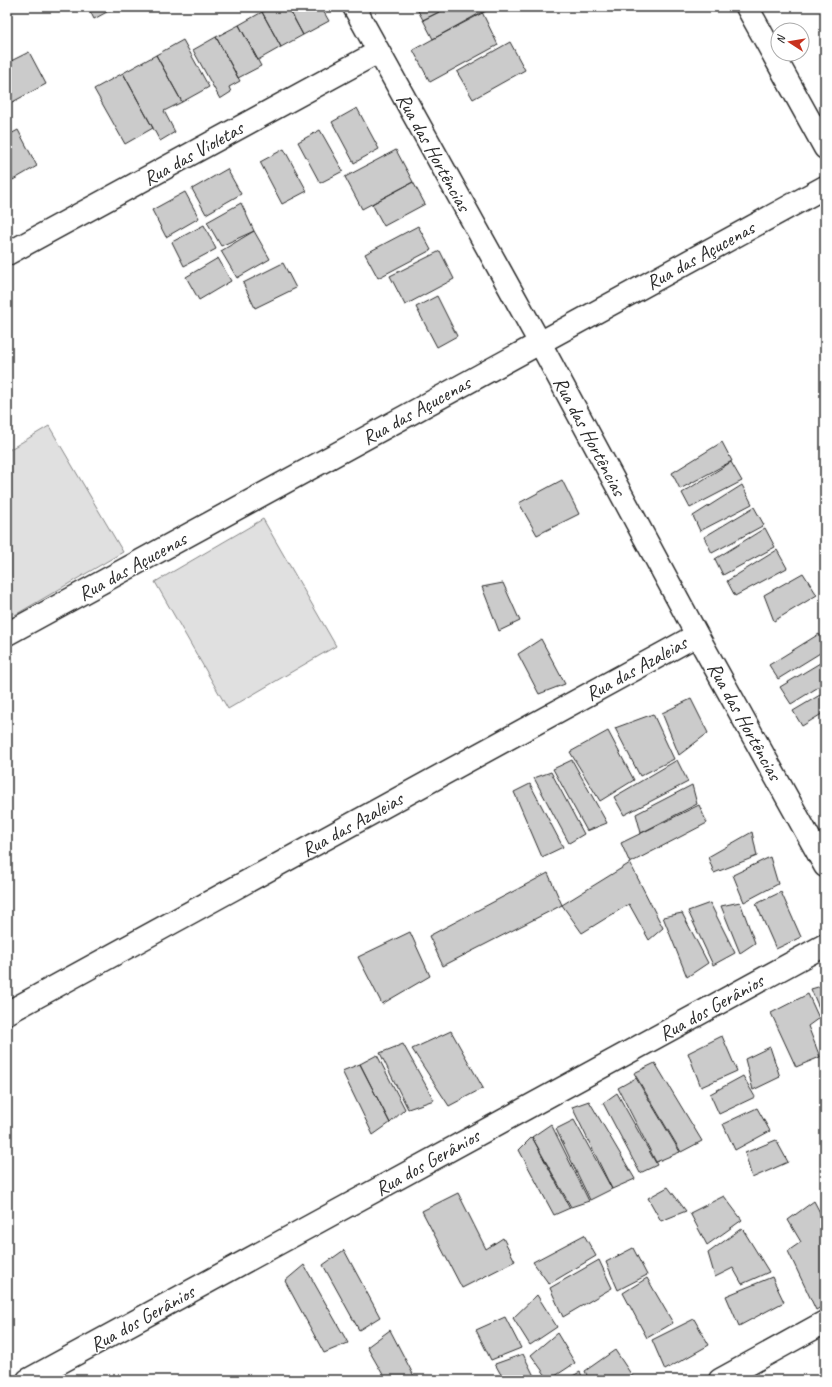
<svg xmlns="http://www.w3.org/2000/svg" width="832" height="1387" viewBox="0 0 832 1387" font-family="Caveat,sans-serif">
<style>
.green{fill:#e0e0e0;stroke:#868686}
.building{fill:#cbcbcb;stroke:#2b2b2b}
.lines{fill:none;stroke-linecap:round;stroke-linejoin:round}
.minor-casing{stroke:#2b2b2b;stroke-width:25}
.minor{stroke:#fff;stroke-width:22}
.labels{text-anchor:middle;stroke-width:3;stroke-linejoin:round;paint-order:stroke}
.street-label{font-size:20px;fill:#2b2b2b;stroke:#fff}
</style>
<rect width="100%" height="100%" fill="#fff"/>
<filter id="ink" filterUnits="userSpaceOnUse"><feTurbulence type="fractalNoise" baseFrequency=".025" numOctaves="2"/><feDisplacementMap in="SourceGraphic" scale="8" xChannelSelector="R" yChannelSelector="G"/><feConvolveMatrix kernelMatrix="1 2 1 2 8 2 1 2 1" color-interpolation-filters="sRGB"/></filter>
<g filter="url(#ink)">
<!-- green -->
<path class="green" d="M49,426L123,552L15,615L7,602V451Z
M263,519L336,646L228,709L155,582Z"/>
<!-- building -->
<path class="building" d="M88,7H116L94,19Z
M255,7H264L256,11Z
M272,7H288L303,35L281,47L262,12Z
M288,7H321L329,21L303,35Z
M416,7H449L423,20Z
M449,7H486L488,10L433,39L423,20Z
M262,12L281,47L258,60L239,25Z
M482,12L498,45L430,82L413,50Z
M239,25L261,66L238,78L216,37Z
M216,37L240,81L229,87L231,92L220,99L193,50Z
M183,40L209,87L182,102L156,55Z
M510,42L525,70L473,99L457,72Z
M29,52L46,84L7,105V63Z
M156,55L182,102L164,111L175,132L160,141L123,73Z
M123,73L153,128L125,144L94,89Z
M357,108L379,149L354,163L332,122Z
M18,130L37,166L13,180L7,170V136Z
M320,130L343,171L320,183L298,142Z
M284,149L307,191L282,204L260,162Z
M396,150L413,182L362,209L345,177Z
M227,169L241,194L206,214L192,189Z
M413,182L425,204L384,226L372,204Z
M185,192L199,218L166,237L152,210Z
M241,203L254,231L221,246L207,222Z
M204,225L216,249L184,266L172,242Z
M418,226L431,250L378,278L365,254Z
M254,231L270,259L237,278L221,251Z
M440,251L454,279L405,305L390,276Z
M218,258L231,281L199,300L186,277Z
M283,263L296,288L255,308L243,283Z
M437,296L457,336L437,347L416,307Z
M722,442L732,461L680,489L672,473Z
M731,462L742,481L690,508L682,493Z
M562,480L579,514L537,535L519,503Z
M742,485L752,504L700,531L693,516Z
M754,507L764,525L712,553L704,537Z
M765,528L775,547L723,575L715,559Z
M777,550L787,568L735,596L727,581Z
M803,573L817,595L774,621L764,595Z
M503,583L520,621L499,631L482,587Z
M819,634L825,644V650L778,679L769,665Z
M541,639L565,684L539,694L518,654Z
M825,660V683L791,704L780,687Z
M825,692V712L802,726L793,711Z
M691,699L708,733L679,755L662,713Z
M653,714L674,759L640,776L615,728Z
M608,731L634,780L600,801L570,752Z
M572,760L607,823L587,831L553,769Z
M677,760L688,782L624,815L614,797Z
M551,772L584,834L569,843L534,778Z
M530,784L563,847L542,857L514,792Z
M692,785L697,804L641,833L636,814Z
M699,805L707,823L630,863L621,843Z
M752,832L757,856L714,873L708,857Z
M770,857L778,884L744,902L733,875Z
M630,863L663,928L649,940L629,904L582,933L562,905Z
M548,873L562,905L443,966L429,936Z
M781,892L801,937L776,949L756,904Z
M740,902L755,943L740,953L721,906Z
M710,903L735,953L713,965L688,911Z
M682,913L708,963L687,977L663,917Z
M410,932L430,976L382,1004L358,957Z
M825,985V1022L811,989Z
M808,994L819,1018L808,1026L820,1057L796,1067L771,1013Z
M451,1031L483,1088L449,1106L412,1049Z
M722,1036L737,1071L701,1087L688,1053Z
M403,1044L434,1100L408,1109L380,1053Z
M770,1047L780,1077L753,1090L745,1059Z
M377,1055L405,1109L390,1123L360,1064Z
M655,1063L702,1141L681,1152L634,1073Z
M360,1064L390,1123L373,1135L342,1071Z
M743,1076L755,1097L719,1114L710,1094Z
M636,1078L680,1152L656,1162L618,1088Z
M617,1093L657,1165L640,1173L603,1103Z
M589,1101L635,1179L612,1189L572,1107Z
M757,1108L770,1131L735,1150L723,1124Z
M574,1120L612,1189L590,1200L556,1129Z
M551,1124L589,1201L571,1207L532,1137Z
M532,1137L570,1208L554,1215L519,1150Z
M776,1140L788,1162L752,1178L745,1153Z
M668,1187L686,1211L661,1221L648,1198Z
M458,1193L486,1249L503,1238L515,1261L462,1288L422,1211Z
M724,1196L742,1220L707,1245L690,1213Z
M814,1201L825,1222V1305L816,1310L788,1251L801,1242L788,1220Z
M742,1228L769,1272L742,1284L733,1268L715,1277L708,1253Z
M584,1235L596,1256L549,1284L533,1262Z
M633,1248L647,1275L618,1290L606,1262Z
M344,1250L380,1317L359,1330L323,1265Z
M599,1260L612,1288L563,1317L550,1288Z
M304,1265L348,1343L324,1353L285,1281Z
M772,1277L784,1302L739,1326L726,1296Z
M647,1278L673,1323L647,1338L623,1293Z
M537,1295L557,1327L530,1345L513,1318Z
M505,1317L521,1348L491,1360L476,1330Z
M694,1319L709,1345L665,1370L652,1340Z
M390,1330L415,1378L410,1380H386L367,1347Z
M557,1333L575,1363L549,1380L531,1355Z
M615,1350L635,1380H589L585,1371Z
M523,1354L536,1380H504L495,1364Z
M580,1372L584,1380H565Z"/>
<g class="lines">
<defs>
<path id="minor" d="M354,7L540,343L697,635L825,866
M747,7L825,148
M7,254L378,52
M7,634L825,187
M7,1013L697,635
M28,1380L825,945
M720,1380L825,1322"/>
</defs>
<!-- minor casing -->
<use href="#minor" class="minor-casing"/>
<!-- minor -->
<use href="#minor" class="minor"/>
</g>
</g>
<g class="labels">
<!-- street labels -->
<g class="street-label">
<text transform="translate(434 152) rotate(61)" y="7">Rua das Hortências</text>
<text transform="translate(193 153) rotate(-29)" y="7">Rua das Violetas</text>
<text transform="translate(700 255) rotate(-29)" y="7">Rua das Açucenas</text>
<text transform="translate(416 410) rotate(-29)" y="7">Rua das Açucenas</text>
<text transform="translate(590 436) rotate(62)" y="7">Rua das Hortências</text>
<text transform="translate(132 566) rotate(-29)" y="7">Rua das Açucenas</text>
<text transform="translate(636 668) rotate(-29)" y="7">Rua das Azaleias</text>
<text transform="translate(745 721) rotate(61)" y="7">Rua das Hortências</text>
<text transform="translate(352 824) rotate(-29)" y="7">Rua das Azaleias</text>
<text transform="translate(711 1007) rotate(-29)" y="7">Rua dos Gerânios</text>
<text transform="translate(427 1162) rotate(-29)" y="7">Rua dos Gerânios</text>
<text transform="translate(142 1318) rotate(-29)" y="7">Rua dos Gerânios</text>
</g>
</g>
<!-- margin -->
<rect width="832" height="1387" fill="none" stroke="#fff" stroke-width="24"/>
<rect x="12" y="12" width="808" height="1363" fill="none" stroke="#2b2b2b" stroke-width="1.5" filter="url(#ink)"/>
<!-- north arrow -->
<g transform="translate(790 42) rotate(282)"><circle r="19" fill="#ffffff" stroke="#aaaaaa"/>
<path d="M0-3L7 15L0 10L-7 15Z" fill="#c8321e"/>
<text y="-6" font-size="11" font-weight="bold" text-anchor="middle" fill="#2b2b2b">N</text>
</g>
</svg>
